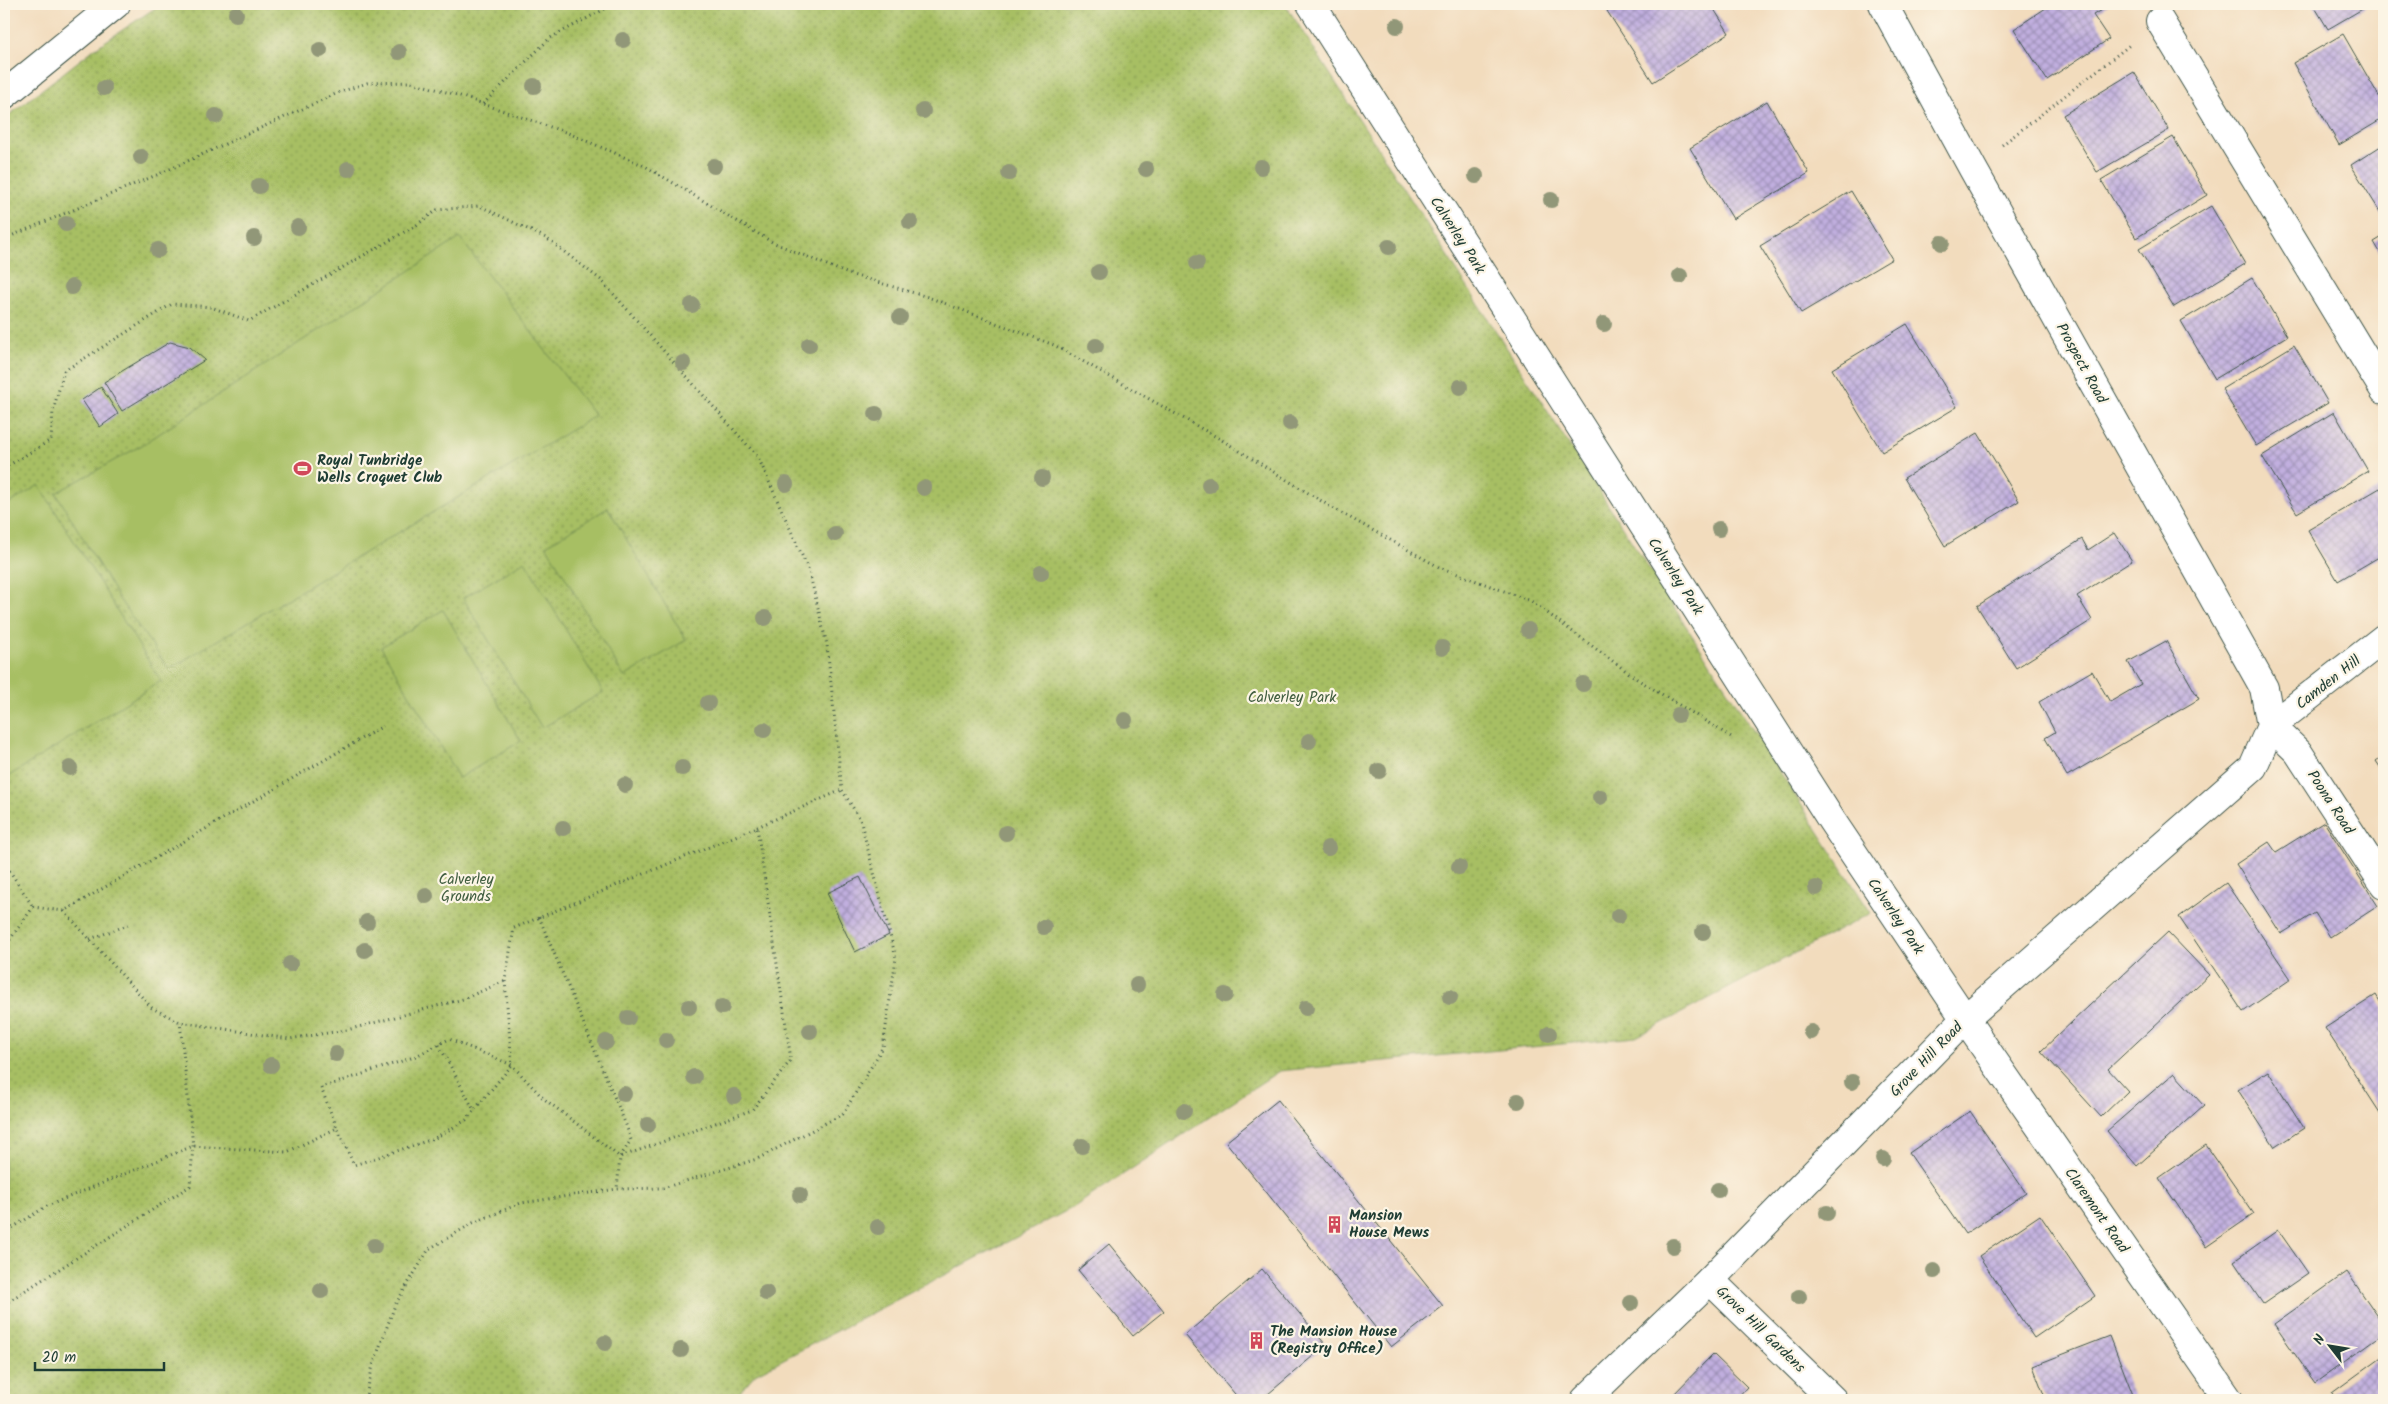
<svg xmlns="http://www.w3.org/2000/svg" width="2388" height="1404" viewBox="0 0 2388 1404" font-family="Kalam,sans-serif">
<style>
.park{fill:url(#park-dots);stroke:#637e4c}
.pitch{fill:#a7bf64;stroke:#637e4c}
.building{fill:url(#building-cross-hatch)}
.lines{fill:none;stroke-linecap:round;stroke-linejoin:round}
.minor-casing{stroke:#3f5549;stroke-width:30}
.major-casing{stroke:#3f5549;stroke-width:30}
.path{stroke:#3f5549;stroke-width:3;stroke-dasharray:1 4;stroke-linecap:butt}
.minor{stroke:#fff;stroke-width:28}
.major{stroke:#fff;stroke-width:28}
.tree{fill:#919778}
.labels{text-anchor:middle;stroke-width:4.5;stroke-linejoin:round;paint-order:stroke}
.street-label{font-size:15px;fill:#1f3d34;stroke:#fcf5e5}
.poi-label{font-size:15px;font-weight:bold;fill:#1f3d34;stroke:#fcf5e5;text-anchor:start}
.park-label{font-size:15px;fill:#415e40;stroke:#fcf5e5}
</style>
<defs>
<pattern id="park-dots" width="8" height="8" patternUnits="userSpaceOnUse" patternTransform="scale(1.25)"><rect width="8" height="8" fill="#a7bf64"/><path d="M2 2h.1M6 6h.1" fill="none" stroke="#879c53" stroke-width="1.8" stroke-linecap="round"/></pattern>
<pattern id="building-cross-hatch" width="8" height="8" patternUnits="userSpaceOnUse" patternTransform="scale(1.25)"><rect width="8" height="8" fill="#c1afdf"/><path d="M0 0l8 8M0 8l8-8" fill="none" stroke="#9c90b6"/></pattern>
</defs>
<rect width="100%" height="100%" fill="#fcf5e5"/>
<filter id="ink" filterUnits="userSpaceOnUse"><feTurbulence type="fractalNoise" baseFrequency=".02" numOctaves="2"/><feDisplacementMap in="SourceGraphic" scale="10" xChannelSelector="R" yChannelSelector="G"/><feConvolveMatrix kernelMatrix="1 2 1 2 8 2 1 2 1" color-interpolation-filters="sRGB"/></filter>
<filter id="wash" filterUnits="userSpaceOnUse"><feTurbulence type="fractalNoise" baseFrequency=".0096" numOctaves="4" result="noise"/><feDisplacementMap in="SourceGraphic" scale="20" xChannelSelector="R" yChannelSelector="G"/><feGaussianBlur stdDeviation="1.12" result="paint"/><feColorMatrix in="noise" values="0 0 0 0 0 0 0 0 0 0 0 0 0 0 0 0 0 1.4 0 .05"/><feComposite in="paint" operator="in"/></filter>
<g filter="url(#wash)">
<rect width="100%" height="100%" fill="#f2dcbd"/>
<!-- park -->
<path class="park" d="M161,4H1285L1871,913L1636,1037L1279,1071L1074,1207L755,1374L733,1400H4V119L94,49Z"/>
<!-- pitch -->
<path class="pitch" d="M460,238L595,416L169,669L119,599L56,493L142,445Z
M39,485L161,681L4,779V507Z
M608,508L686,640L624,677L546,545Z
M525,561L603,692L542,728L463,598Z
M443,610L521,741L459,778L381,647Z"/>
<g id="blocks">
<!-- building -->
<path class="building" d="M1618,4H1716L1712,6L1729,33L1653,82L1607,11Z
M2052,4H2111L2093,15L2109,39L2047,80L2014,29Z
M2313,4H2371L2328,29Z
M2343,34L2384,105V118L2339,145L2293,63Z
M2134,72L2169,130L2097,172L2063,115Z
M1767,101L1809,173L1733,219L1690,148Z
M2173,137L2207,195L2136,238L2101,180Z
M2384,144V214L2382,215L2351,165Z
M1851,191L1892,259L1801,313L1760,246Z
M2211,206L2245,264L2174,307L2139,249Z
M2384,236V259L2374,242Z
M2252,278L2287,336L2215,379L2181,321Z
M1907,324L1957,407L1882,452L1832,369Z
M170,342L190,347L205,360L122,411L104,382Z
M2294,345L2328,403L2256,446L2222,389Z
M101,387L118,414L100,427L82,400Z
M2334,412L2368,471L2297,513L2262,456Z
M1978,433L2019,501L1945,546L1904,478Z
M2380,488L2384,495V554L2338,581L2308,530Z
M2114,533L2132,561L2077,596L2092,620L2016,668L1977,606L2082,539L2088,550Z
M2166,641L2199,699L2067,776L2045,738L2055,732L2039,702L2092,671L2110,702L2141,684L2128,662Z
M2384,755V773L2376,761Z
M2324,822L2378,906L2330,937L2315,913L2281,934L2236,864L2269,842L2276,852Z
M860,877L889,935L855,952L827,893Z
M2226,883L2291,979L2243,1012L2179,917Z
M2168,932L2209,975L2108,1069L2128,1091L2101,1117L2041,1051Z
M2376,995L2384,1008V1119L2325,1028Z
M2268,1071L2304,1128L2275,1147L2238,1090Z
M2174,1073L2204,1106L2137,1166L2107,1131Z
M1278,1100L1443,1306L1391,1347L1226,1142Z
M1970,1111L2026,1193L1965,1234L1909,1153Z
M2206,1145L2254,1214L2206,1247L2159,1178Z
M2040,1215L2095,1296L2034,1338L1979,1256Z
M2278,1230L2308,1273L2263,1304L2234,1261Z
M1109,1244L1164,1311L1133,1336L1078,1270Z
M1262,1269L1326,1345L1261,1400H1240L1185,1335Z
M2347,1272L2384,1325V1333L2315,1383L2274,1324Z
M2110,1336L2135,1400H2046L2033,1366Z
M1713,1354L1747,1387L1735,1400H1668Z
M2384,1355V1400H2337L2332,1393Z"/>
</g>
</g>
<g filter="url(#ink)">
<use href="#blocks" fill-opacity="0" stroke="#3f5549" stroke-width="1"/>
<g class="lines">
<defs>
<path id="minor" d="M1311,4L1832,821L1965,1019L2229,1400
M2160,21L2384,390
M4,95L116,4
M2384,638L2271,726L2298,752L2384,884
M1710,1280L1833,1400"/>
<path id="major" d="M1585,1400L1710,1280L1965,1019L2253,767L2271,726L2264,688L1973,169L1883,4"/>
</defs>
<!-- minor casing -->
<use href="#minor" class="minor-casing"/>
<!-- major casing -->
<use href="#major" class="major-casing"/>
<!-- path -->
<path class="path" d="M483,104L550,38L614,4
M2002,145L2131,44
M4,239L159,174L340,92L367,83L411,82L457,95L568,133L645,166L772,242L846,273L928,297L1054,345L1220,439L1336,510L1439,567L1531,601L1637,679L1733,738
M4,468L51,440L53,411L64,371L172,304L211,307L249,321L415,226L437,210L480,206L546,238L601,280L758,457L809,571L827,645L842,790L860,819L896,958L883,1047L843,1114L757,1159L663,1188L617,1189L521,1203L473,1223L429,1249L395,1305L373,1365L365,1400
M757,827L842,790
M4,862L33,907
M64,911L152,1008L180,1022L289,1039L347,1030L463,999L505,981
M539,917L626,1125L631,1140L620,1157L617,1189
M90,939L128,925
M4,948L33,907L64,911L383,726
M439,1045L474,1110
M4,1233L47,1206L193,1146L287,1152L337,1128L354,1165L433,1139L466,1120L512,1065L505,981L514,928L757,827L791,1060L752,1110L620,1157L543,1098L512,1065L449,1039L414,1057L321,1088L337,1128
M4,1304L190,1186L193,1146L180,1022"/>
<!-- minor -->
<use href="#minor" class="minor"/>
<!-- major -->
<use href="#major" class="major"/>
</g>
<!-- trees -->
<g class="tree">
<circle cx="236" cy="14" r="8"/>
<circle cx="1397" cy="26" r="8"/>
<circle cx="623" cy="40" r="8"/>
<circle cx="320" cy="50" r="8"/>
<circle cx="399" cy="52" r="8"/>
<circle cx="534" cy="86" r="8"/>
<circle cx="104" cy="88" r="8"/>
<circle cx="923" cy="111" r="8"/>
<circle cx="216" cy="116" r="8"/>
<circle cx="141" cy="157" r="8"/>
<circle cx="714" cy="166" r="8"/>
<circle cx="1261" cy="167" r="8"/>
<circle cx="348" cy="169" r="8"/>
<circle cx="1146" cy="169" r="8"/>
<circle cx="1009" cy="173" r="8"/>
<circle cx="1476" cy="176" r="8"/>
<circle cx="259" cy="186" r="8"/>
<circle cx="1551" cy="200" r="8"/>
<circle cx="910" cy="222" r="8"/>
<circle cx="66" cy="224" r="8"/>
<circle cx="298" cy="227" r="8"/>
<circle cx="254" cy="238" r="8"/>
<circle cx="1942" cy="243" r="8"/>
<circle cx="1389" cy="247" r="8"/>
<circle cx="158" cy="250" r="8"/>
<circle cx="1197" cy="263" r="8"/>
<circle cx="1099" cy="272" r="8"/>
<circle cx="1680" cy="276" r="8"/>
<circle cx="72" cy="287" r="8"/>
<circle cx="692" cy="305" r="8"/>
<circle cx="900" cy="317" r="8"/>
<circle cx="1604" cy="324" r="8"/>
<circle cx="809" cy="345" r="8"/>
<circle cx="1096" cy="346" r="8"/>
<circle cx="683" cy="363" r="8"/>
<circle cx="1460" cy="387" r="8"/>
<circle cx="876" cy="414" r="8"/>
<circle cx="1290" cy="423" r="8"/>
<circle cx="1042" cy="478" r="8"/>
<circle cx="786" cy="484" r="8"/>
<circle cx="1209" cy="485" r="8"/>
<circle cx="924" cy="488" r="8"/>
<circle cx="1719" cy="529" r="8"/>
<circle cx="835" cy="534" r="8"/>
<circle cx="1041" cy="573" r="8"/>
<circle cx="765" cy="618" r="8"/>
<circle cx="1528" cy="630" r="8"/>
<circle cx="1442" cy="648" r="8"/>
<circle cx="1583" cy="684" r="8"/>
<circle cx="708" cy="703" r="8"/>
<circle cx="1678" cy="715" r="8"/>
<circle cx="1125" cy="720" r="8"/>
<circle cx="764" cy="730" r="8"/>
<circle cx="1309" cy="741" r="8"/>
<circle cx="70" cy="768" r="8"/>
<circle cx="682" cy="768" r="8"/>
<circle cx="1379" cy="771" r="8"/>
<circle cx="625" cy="785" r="8"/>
<circle cx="1600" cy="797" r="8"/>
<circle cx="563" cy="828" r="8"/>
<circle cx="1006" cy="833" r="8"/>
<circle cx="1328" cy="848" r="8"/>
<circle cx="1459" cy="867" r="8"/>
<circle cx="1816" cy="888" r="8"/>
<circle cx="426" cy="896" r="8"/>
<circle cx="1618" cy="916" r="8"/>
<circle cx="367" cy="922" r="8"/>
<circle cx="1044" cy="927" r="8"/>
<circle cx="1703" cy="932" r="8"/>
<circle cx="365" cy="950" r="8"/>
<circle cx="290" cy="964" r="8"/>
<circle cx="1137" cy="985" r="8"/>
<circle cx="1225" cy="995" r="8"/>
<circle cx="1450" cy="997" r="8"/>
<circle cx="689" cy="1007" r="8"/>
<circle cx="722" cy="1007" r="8"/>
<circle cx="1306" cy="1008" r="8"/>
<circle cx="628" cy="1018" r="8"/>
<circle cx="810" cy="1031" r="8"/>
<circle cx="1811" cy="1032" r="8"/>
<circle cx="1549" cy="1034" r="8"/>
<circle cx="666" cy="1040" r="8"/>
<circle cx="606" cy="1042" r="8"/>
<circle cx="336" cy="1054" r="8"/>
<circle cx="271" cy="1065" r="8"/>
<circle cx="694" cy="1077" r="8"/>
<circle cx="1852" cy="1082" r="8"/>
<circle cx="624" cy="1094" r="8"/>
<circle cx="734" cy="1096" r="8"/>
<circle cx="1518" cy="1101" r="8"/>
<circle cx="1184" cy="1111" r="8"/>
<circle cx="648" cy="1125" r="8"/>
<circle cx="1082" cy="1146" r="8"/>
<circle cx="1883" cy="1159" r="8"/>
<circle cx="1718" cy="1190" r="8"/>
<circle cx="800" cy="1195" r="8"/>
<circle cx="1827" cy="1213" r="8"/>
<circle cx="878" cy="1227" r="8"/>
<circle cx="374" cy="1246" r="8"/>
<circle cx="1673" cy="1246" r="8"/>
<circle cx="1934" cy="1271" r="8"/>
<circle cx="321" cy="1291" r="8"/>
<circle cx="766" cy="1293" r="8"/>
<circle cx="1799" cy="1297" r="8"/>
<circle cx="1631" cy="1303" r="8"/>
<circle cx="605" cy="1343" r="8"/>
<circle cx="681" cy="1350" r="8"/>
</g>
</g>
<!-- icons -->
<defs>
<symbol id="stadium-bare" viewBox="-9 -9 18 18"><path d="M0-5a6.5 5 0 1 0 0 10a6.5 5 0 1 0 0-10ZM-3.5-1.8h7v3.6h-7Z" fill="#d1495b" stroke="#fcf5e5" stroke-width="2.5" paint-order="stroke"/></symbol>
<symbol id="building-bare" viewBox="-9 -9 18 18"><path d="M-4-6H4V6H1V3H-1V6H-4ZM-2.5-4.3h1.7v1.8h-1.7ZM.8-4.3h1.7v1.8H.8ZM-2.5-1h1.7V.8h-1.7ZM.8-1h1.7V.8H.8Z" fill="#d1495b" stroke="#fcf5e5" stroke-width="2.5" paint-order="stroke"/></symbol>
</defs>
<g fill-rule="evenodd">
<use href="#stadium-bare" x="290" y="456" width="25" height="25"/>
<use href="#building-bare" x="1322" y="1212" width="25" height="25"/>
<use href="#building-bare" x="1244" y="1328" width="25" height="25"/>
</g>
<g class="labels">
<!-- street labels -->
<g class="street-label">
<text transform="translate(1458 235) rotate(57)" y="5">Calverley Park</text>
<text transform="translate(2082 363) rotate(61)" y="5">Prospect Road</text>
<text transform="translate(1676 576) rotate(57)" y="5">Calverley Park</text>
<text transform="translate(2328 682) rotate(-38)" y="5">Camden Hill</text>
<text transform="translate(2331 802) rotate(57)" y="5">Poona Road</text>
<text transform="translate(1896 916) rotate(56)" y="5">Calverley Park</text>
<text transform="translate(1926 1059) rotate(-46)" y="5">Grove Hill Road</text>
<text transform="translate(2097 1210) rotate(55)" y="5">Claremont Road</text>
<text transform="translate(1761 1329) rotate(44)" y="5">Grove Hill Gardens</text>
</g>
<!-- poi labels -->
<g class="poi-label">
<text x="317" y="465">Royal Tunbridge<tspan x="317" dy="17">Wells Croquet Club</tspan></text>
<text x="1349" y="1220">Mansion<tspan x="1349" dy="17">House Mews</tspan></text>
<text x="1270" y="1336">The Mansion House<tspan x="1270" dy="17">(Registry Office)</tspan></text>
</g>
<!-- park labels -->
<g class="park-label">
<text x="1292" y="702">Calverley Park</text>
<text x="466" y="884">Calverley<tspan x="466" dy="17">Grounds</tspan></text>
</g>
</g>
<!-- margin -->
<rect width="2388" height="1404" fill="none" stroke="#fcf5e5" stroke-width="20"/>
<!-- north arrow -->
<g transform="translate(2330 1346) rotate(301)" stroke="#fcf5e5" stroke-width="4" paint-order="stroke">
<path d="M0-4L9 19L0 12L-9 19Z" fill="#1f3d34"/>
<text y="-8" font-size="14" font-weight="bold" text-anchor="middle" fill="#1f3d34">N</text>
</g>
<!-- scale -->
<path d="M35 1362v8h129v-8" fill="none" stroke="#1f3d34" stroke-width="2.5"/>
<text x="42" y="1362" font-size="15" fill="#1f3d34" stroke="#fcf5e5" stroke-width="4" paint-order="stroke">20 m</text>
</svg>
